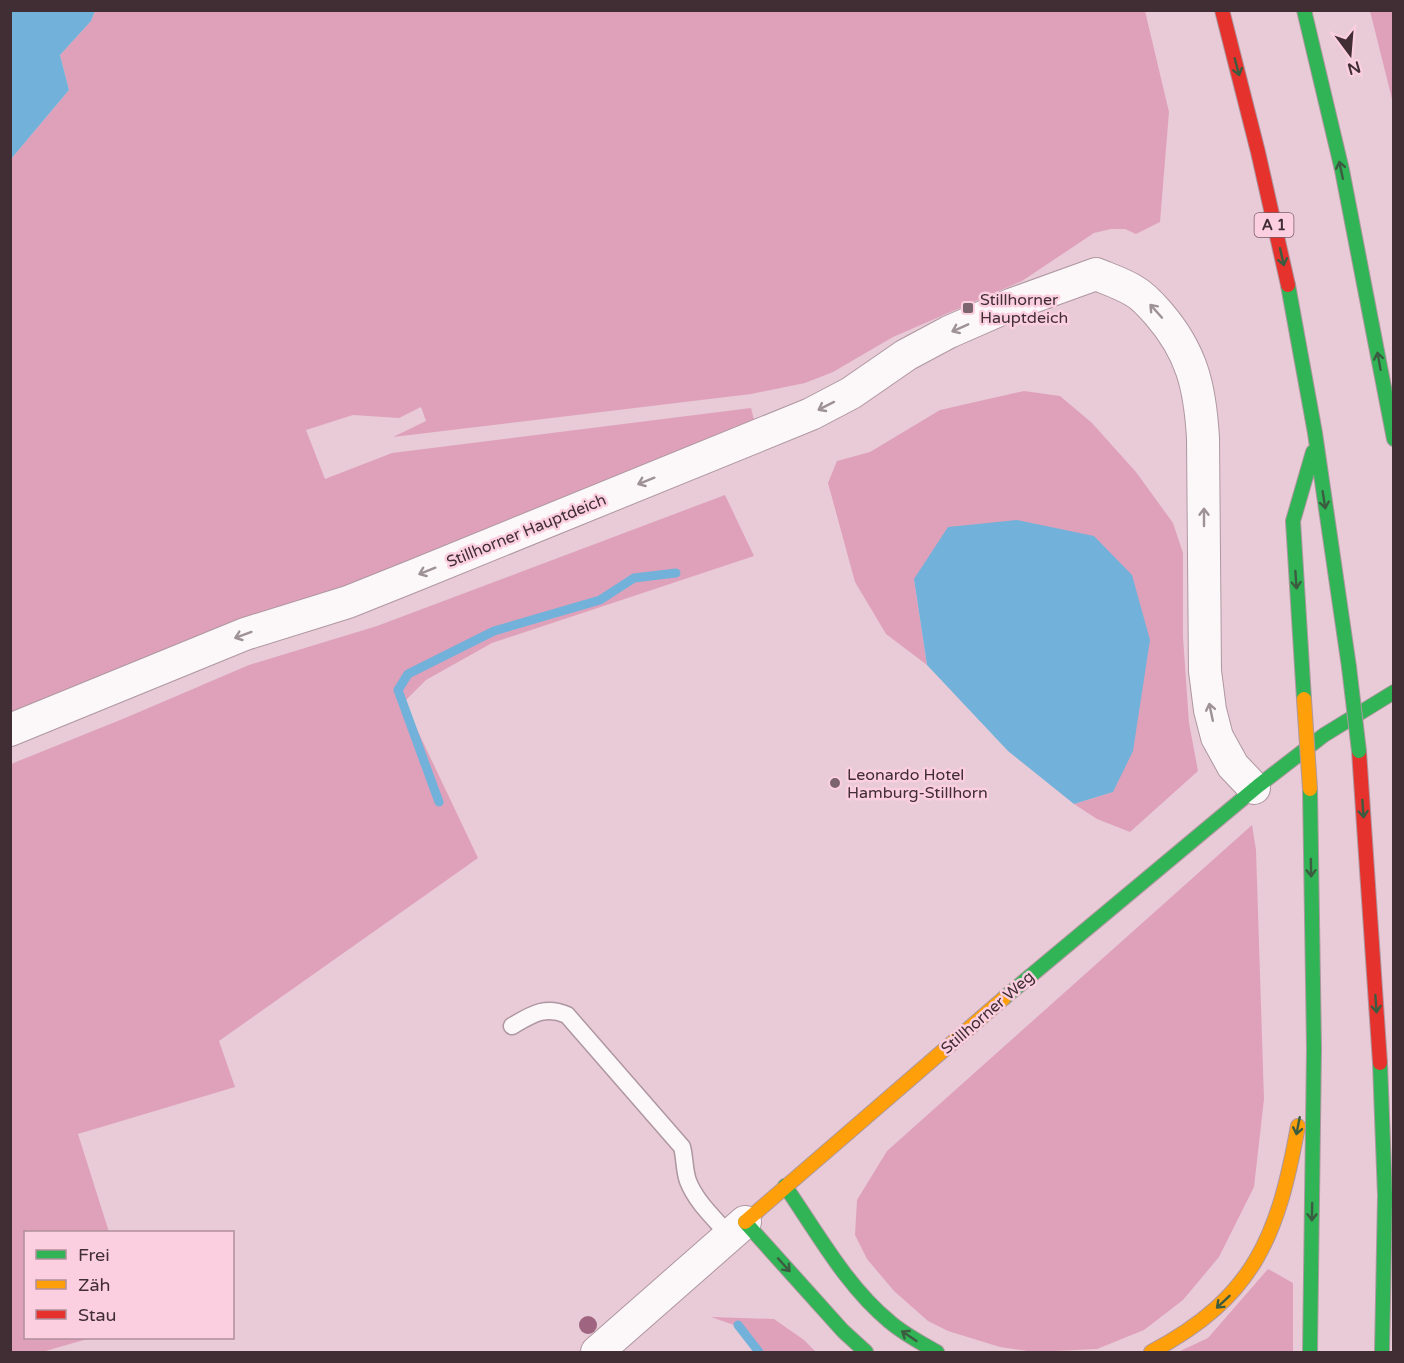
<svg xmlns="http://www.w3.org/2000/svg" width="1404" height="1363" viewBox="0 0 1404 1363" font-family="'Varela Round',sans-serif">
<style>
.green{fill:#dfa1ba}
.water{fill:#72b1d9}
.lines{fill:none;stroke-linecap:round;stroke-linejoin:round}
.stream{stroke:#72b1d9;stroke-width:9}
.lane-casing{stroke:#ae97a0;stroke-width:19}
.street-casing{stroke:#ae97a0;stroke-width:34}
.fast-casing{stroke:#ae97a0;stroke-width:16}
.slow-casing{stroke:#ae97a0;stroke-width:16}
.jam-casing{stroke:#ae97a0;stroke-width:16}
.lane{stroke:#fcf7f9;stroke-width:16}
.street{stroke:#fcf7f9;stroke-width:32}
.fast{stroke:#30b455;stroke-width:14}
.slow{stroke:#ff9f0a;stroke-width:14}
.jam{stroke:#e5322d;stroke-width:14}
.fast-bridge-casing{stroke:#ae97a0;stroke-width:16;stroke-linecap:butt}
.slow-bridge-casing{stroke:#ae97a0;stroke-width:16;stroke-linecap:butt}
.fast-bridge{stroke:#30b455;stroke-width:14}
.slow-bridge{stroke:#ff9f0a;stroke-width:14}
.tree{fill:#9e6480}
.oneway{stroke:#3b5c40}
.oneway2{stroke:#9e9296}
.poi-dot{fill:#7b646d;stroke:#fbcfdf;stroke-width:2}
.labels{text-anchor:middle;stroke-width:5;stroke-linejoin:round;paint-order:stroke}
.shield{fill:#fbcfdf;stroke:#795e67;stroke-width:1.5}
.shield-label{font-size:15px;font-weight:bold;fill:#412d34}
.poi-label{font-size:16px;fill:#412d34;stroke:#fbcfdf;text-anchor:start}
.street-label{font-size:16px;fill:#412d34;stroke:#fbcfdf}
</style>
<rect width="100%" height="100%" fill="#e8cbd6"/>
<!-- green -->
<path class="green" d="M95,11H1145L1169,112L1160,222L1136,234L1125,229H1111L1094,233L1022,281L893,337L833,372L805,383L751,394L393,437L426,421L421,407L399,418L353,415L306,430L325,479L392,453L751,408L754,420L368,578L223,626L11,712V159L69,90L60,55L91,21Z
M1370,11H1393V105L1391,95Z
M1024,391L1060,396L1092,423L1136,472L1173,523L1183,553V637L1189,723L1198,771L1130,832L1097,819L1074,804L1113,792L914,579L927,665L886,634L855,582L828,483L837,461L870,452L940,410Z
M725,495L754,556L492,643L426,680L404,702L478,858L219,1041L235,1087L78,1134L109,1232H26V1338H91L42,1352H11V764L125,718L249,665L377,626Z
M1252,825L1256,850L1264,1099L1254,1187L1219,1257L1183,1300L1144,1330L1097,1349L1034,1352L1000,1347L948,1331L928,1321L894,1291L867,1259L855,1235L857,1200L887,1151Z
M1268,1269L1293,1283V1352H1178L1208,1338Z
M711,1317L774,1319L804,1340L816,1352H754L734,1325Z"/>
<!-- water -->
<path class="water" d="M11,10L95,11L91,21L60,55L69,90L11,159Z
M1017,520L1094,536L1132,575L1150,640L1133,751L1113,792L1074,804L1008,751L927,665L914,579L948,527Z"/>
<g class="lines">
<!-- stream -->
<path class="stream" d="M439,802L398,690L408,674L494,631L600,600L634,578L676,573
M738,1325L759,1352"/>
<defs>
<path id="lane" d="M512,1026C531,1015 545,1005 567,1015L682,1147C685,1158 684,1170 688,1181C696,1202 715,1219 729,1235"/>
<path id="street" d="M10,730L245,634L348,602L413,576L811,414L851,393L906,355L949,332L1013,304L1096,274C1108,279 1123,284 1134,291C1143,296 1151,305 1158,313C1192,352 1200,387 1203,438L1205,671L1210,710L1217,737L1233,766L1254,788
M597,1352L745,1222"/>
<path id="fast" d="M1304,10L1342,170L1394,439
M1288,285L1315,433L1349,667
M1304,699L1293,521L1313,452
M1310,789L1314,1048L1310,1352
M1004,998L1258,786L1324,735L1394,692
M1380,1063L1385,1196L1382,1352
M785,1186C817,1232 846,1286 890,1322C904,1334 921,1343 937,1352
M745,1222L843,1331L866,1352"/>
<path id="slow" d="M745,1222L1004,998
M1151,1352C1255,1297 1278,1236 1298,1126"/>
<path id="jam" d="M1222,10L1258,152L1288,285
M1359,751L1380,1063"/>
</defs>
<!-- lane casing -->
<use href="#lane" class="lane-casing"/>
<!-- street casing -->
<use href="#street" class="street-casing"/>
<!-- fast casing -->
<use href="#fast" class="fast-casing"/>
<!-- slow casing -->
<use href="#slow" class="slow-casing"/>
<!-- jam casing -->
<use href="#jam" class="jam-casing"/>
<!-- lane -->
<use href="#lane" class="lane"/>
<!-- street -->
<use href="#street" class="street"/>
<!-- fast -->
<use href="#fast" class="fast"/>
<!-- slow -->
<use href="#slow" class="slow"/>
<!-- jam -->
<use href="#jam" class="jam"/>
<defs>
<path id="fast-bridge" d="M1349,667L1359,751"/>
<path id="slow-bridge" d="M1304,699L1310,789"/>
</defs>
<!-- fast-bridge casing -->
<use href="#fast-bridge" class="fast-bridge-casing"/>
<!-- slow-bridge casing -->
<use href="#slow-bridge" class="slow-bridge-casing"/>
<!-- fast-bridge -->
<use href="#fast-bridge" class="fast-bridge"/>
<!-- slow-bridge -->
<use href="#slow-bridge" class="slow-bridge"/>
</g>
<!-- trees -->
<circle class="tree" cx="588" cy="1325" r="9"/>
<!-- one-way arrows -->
<defs><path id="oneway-shaft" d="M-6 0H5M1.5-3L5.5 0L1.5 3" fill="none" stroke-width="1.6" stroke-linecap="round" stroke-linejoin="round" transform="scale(1.5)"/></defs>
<g class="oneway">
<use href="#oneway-shaft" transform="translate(1237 67) rotate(75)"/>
<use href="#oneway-shaft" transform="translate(1341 170) rotate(-102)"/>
<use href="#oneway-shaft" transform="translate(1282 257) rotate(77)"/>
<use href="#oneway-shaft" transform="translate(1379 361) rotate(-100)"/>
<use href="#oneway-shaft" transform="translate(1324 500) rotate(81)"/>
<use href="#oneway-shaft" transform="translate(1296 580) rotate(86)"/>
<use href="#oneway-shaft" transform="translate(1363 809) rotate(86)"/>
<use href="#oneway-shaft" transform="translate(1311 868) rotate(89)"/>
<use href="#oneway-shaft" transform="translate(1376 1004) rotate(86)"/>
<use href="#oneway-shaft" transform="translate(1298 1126) rotate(101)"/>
<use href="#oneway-shaft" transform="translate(1312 1212) rotate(91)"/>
<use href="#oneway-shaft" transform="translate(784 1265) rotate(48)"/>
<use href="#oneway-shaft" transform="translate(1223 1302) rotate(137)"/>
<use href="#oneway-shaft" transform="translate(909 1336) rotate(-146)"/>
</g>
<g class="oneway2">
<use href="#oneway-shaft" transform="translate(1156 311) rotate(-132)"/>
<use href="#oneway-shaft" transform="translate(960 328) rotate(156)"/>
<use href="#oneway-shaft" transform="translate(826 406) rotate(153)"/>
<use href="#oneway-shaft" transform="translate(646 481) rotate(158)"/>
<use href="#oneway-shaft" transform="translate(1204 517) rotate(-90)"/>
<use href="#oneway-shaft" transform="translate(427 571) rotate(158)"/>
<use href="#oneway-shaft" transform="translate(243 635) rotate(160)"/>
<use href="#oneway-shaft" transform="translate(1211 712) rotate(-102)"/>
</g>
<!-- markers -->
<g class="poi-dot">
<rect x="962" y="302" width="12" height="12" rx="3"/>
<circle cx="835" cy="783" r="6"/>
</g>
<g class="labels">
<!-- shield labels -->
<rect class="shield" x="1254.5" y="213" width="39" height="24" rx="4.5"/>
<g class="shield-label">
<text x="1274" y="230">A 1</text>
</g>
<!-- poi labels -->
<g class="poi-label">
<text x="980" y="305">Stillhorner<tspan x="980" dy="18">Hauptdeich</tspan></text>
<text x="847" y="780">Leonardo Hotel<tspan x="847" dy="18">Hamburg-Stillhorn</tspan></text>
</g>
<!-- street labels -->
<g class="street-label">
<text transform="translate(526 530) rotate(-22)" y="6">Stillhorner Hauptdeich</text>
<text transform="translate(987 1012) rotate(-41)" y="6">Stillhorner Weg</text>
</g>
</g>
<!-- border -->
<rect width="1404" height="1363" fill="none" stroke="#412d34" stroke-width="24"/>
<!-- legend -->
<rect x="24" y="1231" width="210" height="108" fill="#fbcfdf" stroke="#b18e9b" stroke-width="1.5"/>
<rect x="36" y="1250" width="30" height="9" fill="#30b455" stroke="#b18e9b" stroke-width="1.5"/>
<text x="78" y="1261" font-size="18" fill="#412d34">Frei</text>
<rect x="36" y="1280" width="30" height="9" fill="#ff9f0a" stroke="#b18e9b" stroke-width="1.5"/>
<text x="78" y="1291" font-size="18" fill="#412d34">Zäh</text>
<rect x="36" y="1310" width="30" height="9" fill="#e5322d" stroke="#b18e9b" stroke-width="1.5"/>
<text x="78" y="1321" font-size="18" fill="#412d34">Stau</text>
<!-- north arrow -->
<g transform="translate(1350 54) rotate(164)" stroke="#fbcfdf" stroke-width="4.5" paint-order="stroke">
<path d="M0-4.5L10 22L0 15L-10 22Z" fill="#412d34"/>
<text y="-9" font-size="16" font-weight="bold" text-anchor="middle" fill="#412d34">N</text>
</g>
</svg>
